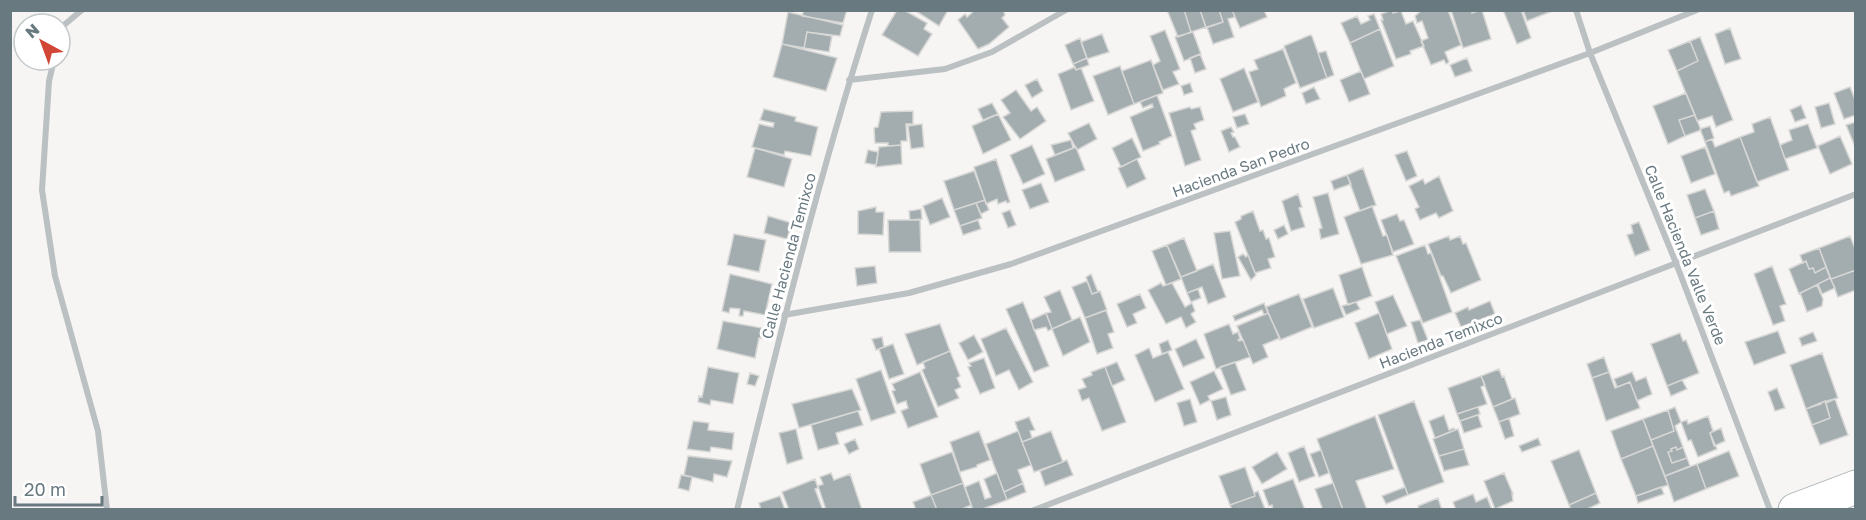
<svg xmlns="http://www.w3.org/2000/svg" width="1866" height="520" viewBox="0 0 1866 520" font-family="'Golos Text',sans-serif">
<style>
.building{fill:#a3acaf;stroke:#d7d7d5;stroke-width:1.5}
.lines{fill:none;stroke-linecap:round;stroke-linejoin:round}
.secondary-casing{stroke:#adb4b7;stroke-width:35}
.street{stroke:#bbc0c2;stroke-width:6}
.secondary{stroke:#fff;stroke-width:33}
.labels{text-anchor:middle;stroke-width:6;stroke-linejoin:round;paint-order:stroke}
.street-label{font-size:15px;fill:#687980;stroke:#fff}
</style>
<rect width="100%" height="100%" fill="#f6f5f3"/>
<!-- building -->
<path class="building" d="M804,10H847L843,23L802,16Z
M897,10H904L927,23L924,29L932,34L918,56L882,35Z
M914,10H948L939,26Z
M975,10H1003L1005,15L1002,18L1009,27L989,44L978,49L958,20L965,14L967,17Z
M1167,10H1184L1191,32L1178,37Z
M1184,10H1200L1206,27L1191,32Z
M1200,10H1219L1223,22L1206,28Z
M1219,10H1232L1235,17L1228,19L1234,37L1213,44L1207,27L1223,22Z
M1232,10H1264L1267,17L1240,28Z
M1392,10L1393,13L1401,11L1406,24L1413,21L1424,46L1410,51L1411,54L1396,59L1381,20H1383L1381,14Z
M1422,10H1448L1461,45L1445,52L1449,62L1446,64L1444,60L1431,65L1421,41L1428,38L1422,21L1417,23L1415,16Z
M1451,10H1472V13L1482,10L1491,39L1463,48Z
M1503,10H1521L1531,38L1517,44Z
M1523,10H1555L1527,21Z
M788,12L843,25L840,36L807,32L804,48L782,44Z
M1374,14L1380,29L1350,43L1341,23L1357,16L1361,24L1370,20L1368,16Z
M1730,28L1741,59L1725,64L1715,34Z
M1380,29L1394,66L1364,79L1350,43Z
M1165,30L1180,69L1173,72L1179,84L1163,90L1153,65L1160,61L1150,36Z
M807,32L832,36L829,52L804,48Z
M1193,32L1201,54L1184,61L1175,37Z
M1102,34L1109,52L1087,59L1081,42Z
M1310,35L1312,36L1327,78L1300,88L1284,46Z
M1700,37L1733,120L1716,127L1712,116L1697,121L1677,71L1698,61L1690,41Z
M1080,38L1087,58L1073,64L1065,45Z
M1690,41L1698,61L1677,71L1668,50Z
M782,44L837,58L826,91L773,77Z
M1283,49L1296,83L1284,89L1286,96L1261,107L1249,72L1258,69L1254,60Z
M1326,51L1334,75L1327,78L1318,53Z
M1200,54L1206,69L1195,73L1190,58Z
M1087,58L1089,65L1076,70L1073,64Z
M1467,58L1472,71L1455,77L1450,65Z
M1151,60L1163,93L1134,104L1122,71Z
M1120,66L1134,104L1108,115L1093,76Z
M1075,67L1076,70L1081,68L1094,101L1071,110L1058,74Z
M1244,68L1258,102L1233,112L1220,79Z
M1361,71L1370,94L1349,102L1340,80Z
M1037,79L1043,91L1032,98L1025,85Z
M1190,83L1193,92L1184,95L1181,86Z
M1314,87L1320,99L1306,104L1302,93Z
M1850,87L1856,102V115L1844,119L1834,93Z
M1016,90L1031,111L1037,107L1046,121L1020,139L1003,117L1010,113L1001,100Z
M1686,93L1695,115L1679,120L1685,136L1668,144L1653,106Z
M1157,95L1172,136L1159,142L1160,144L1143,151L1130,117L1153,107L1152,104L1143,108L1140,102Z
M992,103L998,114L983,120L978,109Z
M1829,103L1835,124L1821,128L1815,107Z
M1801,105L1806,118L1795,122L1790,110Z
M1190,107L1191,109L1200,107L1204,120L1194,124L1196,129L1191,131L1201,160L1185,166L1169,113Z
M764,109L796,117L795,121L818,127L811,156L785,151L784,155L752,147L759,124L773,127L774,123L760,120Z
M913,111V124H906L907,141H901V145L888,146V143H875L874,128L878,127L881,112Z
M998,114L1011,140L983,154L972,126Z
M1245,114L1249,124L1237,128L1233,117Z
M1695,115L1701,130L1685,136L1679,120Z
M1770,117L1789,170L1757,182L1740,137L1754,132L1752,124Z
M1856,122V149L1846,125Z
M1089,123L1097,139L1077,150L1068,133Z
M922,124L924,147L911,149L908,126Z
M1808,124L1817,148L1785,159L1780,145L1792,140L1789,130Z
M1710,126L1714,138L1705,142L1700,129Z
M1231,127L1234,132L1231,133L1233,137H1235L1240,147L1229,152L1221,131Z
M1840,136L1852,164L1830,174L1818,146Z
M1740,137L1759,186L1731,196L1729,191L1724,193L1705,142L1712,139L1715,147Z
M1132,138L1141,157L1121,167L1112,148Z
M1071,140L1073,148L1055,155L1051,145Z
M901,145L902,164L876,167L879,147Z
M1032,145L1045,174L1023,184L1010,155Z
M1076,147L1085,170L1055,182L1046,159Z
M1705,147L1715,174L1691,183L1681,156Z
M755,148L792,159L784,187L747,177Z
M868,150L878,152L876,165L865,163Z
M1407,151L1417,176L1406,181L1395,155Z
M996,159L1010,202L1007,203L1006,201L998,204L997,199L986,204L974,167Z
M1137,159L1146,179L1127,188L1118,168Z
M1363,168L1376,205L1360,211L1347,175Z
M974,171L985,200L954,210L944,181Z
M1347,175L1351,184L1334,190L1331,181Z
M1439,176L1453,211L1439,218L1436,213L1420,220L1415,209L1419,207L1409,186L1423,179L1425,184Z
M1041,183L1049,202L1030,209L1022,190Z
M1705,189L1714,211L1695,218L1687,195Z
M1328,193L1339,234L1321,239L1319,229L1322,228L1313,197Z
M1298,194L1302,207L1299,208L1305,227L1291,231L1282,201Z
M942,198L950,217L930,225L923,206Z
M985,200L989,210L981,214L976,203Z
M976,203L982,218L960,226L954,210Z
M1372,206L1383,236L1387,235L1393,255L1361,264L1344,217Z
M876,207V212H884L883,235L858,234V211Z
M921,209L922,219L910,220L909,211Z
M1010,210L1016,225L1008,228L1002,213Z
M1253,211L1260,231L1263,230L1266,239L1269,238L1275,257L1268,259L1271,268L1255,273L1235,222L1241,219V216Z
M1714,211L1719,229L1701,235L1695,218Z
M1397,214L1400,221L1404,220L1414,244L1393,252L1381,220Z
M768,216L792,223L787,239L764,233Z
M888,220H920L921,252H889Z
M978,220L981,229L963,235L960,226Z
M1639,222L1650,250L1635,256L1627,235L1633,233L1631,225Z
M1284,225L1288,234L1278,239L1274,230Z
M1230,231L1240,276L1222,279L1214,233Z
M734,234L766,240L759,272L727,265Z
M1449,236L1450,240L1460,236L1463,244L1466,243L1481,280L1451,293L1443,276H1441L1428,244Z
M1850,236L1856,251V270L1831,279L1819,248Z
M1184,238L1197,271L1181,277L1167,245Z
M1167,245L1181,279L1166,285L1152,251Z
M1425,245L1428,254L1431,253L1452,312L1423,323L1396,256Z
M1819,248L1826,267L1815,273L1813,268L1809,269L1806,261L1803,263L1800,255Z
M1243,254L1246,257L1248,255L1256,275L1251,280L1238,257Z
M1806,261L1809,269L1813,268L1815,273L1826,267L1830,278L1799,294L1789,269Z
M1213,264L1226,297L1208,304L1202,287L1187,293L1181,277Z
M875,266L877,283L857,286L855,268Z
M1772,266L1786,304L1780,306L1785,321L1773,325L1754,274Z
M1362,267L1372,296L1348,305L1339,275Z
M1856,270V290L1838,297L1831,279Z
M730,274L772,284L765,315L744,311L743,316H739L740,309L730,308L729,313L722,311Z
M1091,274L1098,292L1092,294L1086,277Z
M1830,278L1835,288L1822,294L1818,284Z
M1087,281L1092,294L1100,291L1107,310L1085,318L1072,287Z
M1161,283L1163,286L1172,283L1185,307L1192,303L1195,311L1191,314L1196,322L1186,328L1181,317L1166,324L1148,290Z
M1817,285L1823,299L1822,306L1807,312L1800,293Z
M1333,288L1344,317L1314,328L1303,299Z
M1198,289L1201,298L1191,302L1187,293Z
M1060,290L1072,320L1052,329L1046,313L1051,312L1044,297Z
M1140,294L1146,308L1133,314L1137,323L1127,327L1117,304Z
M1299,294L1312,327L1280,340L1266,307Z
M1393,295L1407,326L1387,334L1375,302Z
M1490,301L1495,314L1461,327L1455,313L1468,307L1469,310Z
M1023,302L1049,366L1034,372L1006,309Z
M1356,302L1360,309L1346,315L1342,306Z
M1264,303L1268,313L1264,315L1262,310L1235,321L1233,316Z
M1106,310L1114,332L1108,334L1113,348L1097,354L1085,318Z
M1046,313L1052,329L1048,331L1046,327L1034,330L1031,320Z
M1268,313L1280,338L1263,345L1268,357L1253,364L1237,326Z
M1379,313L1392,349L1369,359L1355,323Z
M1080,317L1090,342L1063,356L1052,329Z
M1420,320L1428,340L1418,343L1411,322Z
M723,321L762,328L761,332L771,333L769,340L759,338L755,358L717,349Z
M940,324L950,351L917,365L905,334Z
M1229,324L1233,334L1238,332L1240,339L1238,340L1239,341L1243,340L1250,357L1216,369L1204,334Z
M1006,328L1033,382L1019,390L1009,370L996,376L981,339Z
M1778,331L1786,353L1754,365L1745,342Z
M1813,332L1817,341L1802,346L1799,338Z
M1680,333L1683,341L1686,340L1699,373L1667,386L1651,344Z
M974,335L983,352L968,360L959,343Z
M882,337L884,347L876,350L872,339Z
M1196,339L1205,358L1183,367L1175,349Z
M1168,340L1172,350L1162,354L1159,344Z
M893,344L904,374L889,379L879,349Z
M1149,348L1153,358L1168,352L1184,389L1155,402L1135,355Z
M950,351L960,376L957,378L961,387L955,390L959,398L938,407L922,370L925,368L923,362Z
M1822,353L1838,398L1820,403L1821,404L1806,409L1790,365Z
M1604,357L1609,372L1592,378L1587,364Z
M984,358L995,388L980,394L968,367L971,366L969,363Z
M1117,362L1125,380L1112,386L1105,367Z
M1235,362L1246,390L1231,395L1220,367Z
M708,367L739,373L733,404L711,400L710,405L698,402L699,396L702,397Z
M1105,367L1126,422L1102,431L1089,398L1082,401L1078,390L1086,387L1082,379L1092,375L1091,372Z
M1499,369L1502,377L1504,376L1512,399L1493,407L1481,376Z
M881,370L896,413L871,421L856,379Z
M1214,371L1223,389L1208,396L1210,400L1200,405L1190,382Z
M920,372L938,417L908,428L901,411L908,408L906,401L897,404L892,391L895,390L892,384Z
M1609,372L1615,388L1630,382L1640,408L1606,421L1592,378Z
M1632,372L1636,381L1646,377L1652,394L1637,401L1630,382L1617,387L1614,379Z
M750,373L759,376L755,386L747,384Z
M1481,376L1485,385L1481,387L1487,404L1457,414L1448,388Z
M1682,380L1687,389L1671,396L1667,386Z
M1777,388L1785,408L1775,411L1768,392Z
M852,389L861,410L799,428L792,404Z
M1226,397L1231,415L1217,420L1211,401Z
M1515,398L1520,414L1499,422L1493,407Z
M1190,399L1197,422L1184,426L1177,403Z
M1835,399L1848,435L1820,445L1812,425L1830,418L1826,403Z
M1414,401L1444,482L1408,495L1378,415Z
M1825,401L1830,418L1812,425L1806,409Z
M1478,407L1480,414L1460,421L1457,414Z
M1675,407L1681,422L1675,426L1683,447L1677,450L1676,447L1671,449L1672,451L1668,452L1672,463L1687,458L1690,466L1665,476L1651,440L1674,431L1668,410Z
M1668,410L1674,431L1651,440L1643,419Z
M858,411L863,425L836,433L839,444L818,450L811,425Z
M1444,415L1449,430L1454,428L1455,430L1435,438L1429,421Z
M1478,415L1482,427L1464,433L1460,421Z
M1375,416L1394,469L1356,481L1367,510H1343L1317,439Z
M1708,416L1713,431L1710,433L1717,449L1698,457L1691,440L1688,441L1681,422L1687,420L1688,424Z
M1029,417L1035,430L1030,431L1032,438L1022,442L1015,422Z
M1509,418L1514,436L1505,439L1499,422Z
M1643,419L1653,446L1621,459L1611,431Z
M693,421L709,423L708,430L734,433L732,450L711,447L710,452L687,449Z
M1721,428L1725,441L1714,446L1710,433Z
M796,429L803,459L787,464L779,433Z
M1458,429L1464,449L1439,456L1433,439Z
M979,431L990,460L977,465V467L960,472L950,442Z
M1018,431L1031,465L1018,470L1023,483L1004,492L986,444Z
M1051,431L1063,462L1034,472L1022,442Z
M1538,438L1541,445L1522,452L1519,446Z
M855,439L859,449L849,454L844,444Z
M1304,446L1315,476L1299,482L1288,453Z
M1653,446L1668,485L1636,496L1621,459Z
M1676,447L1677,450L1683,447L1687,458L1672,463L1668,452L1672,451L1671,449Z
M1464,449L1469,465L1444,471L1439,456Z
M1321,450L1329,473L1319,477L1310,454Z
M1579,450L1596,493L1569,505L1551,461Z
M1729,451L1739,476L1706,489L1697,464Z
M952,452L963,483L931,495L920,464Z
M1277,452L1287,469L1262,484L1252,467Z
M688,456L732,461L727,477L714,474L713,482L684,475Z
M1067,460L1073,475L1045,486L1040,471Z
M1697,464L1706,489L1674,502L1665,476Z
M1245,467L1255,496L1230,505L1219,476Z
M831,473L834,480L850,474L862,510H826L818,486L823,484L820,477Z
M997,473L1007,500L980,510H973L965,487L979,481L985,499L991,497L984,479Z
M1504,473L1513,494H1512L1513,501L1495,509L1484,481Z
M681,475L692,477L689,491L678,488Z
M815,479L818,488L815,489L823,510H789L782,492Z
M1293,479L1305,510H1273L1272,505L1269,506L1263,490Z
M963,483L971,505L960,510H937L931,495Z
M1023,483L1026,492L1007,500L1004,492Z
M1333,483L1343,510H1323L1315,489Z
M1405,487L1408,495L1386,504L1382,496Z
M1661,487L1664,494L1638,503L1636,496Z
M1258,491L1265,509L1232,510L1230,505L1255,496L1254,493Z
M1596,493L1600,503L1585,510H1571L1569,505Z
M1473,494L1476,502L1487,497L1492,510H1456L1453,502Z
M931,495L937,510H916L913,502Z
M780,496L785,510H761L759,503Z
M1438,498L1442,510H1419L1418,506Z"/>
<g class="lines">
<defs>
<path id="secondary" d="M1795,510L1856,487"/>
</defs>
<!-- secondary casing -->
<use href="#secondary" class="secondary-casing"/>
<!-- street -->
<path class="street" d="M1576,10L1590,53L1676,263L1770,510
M60,39L64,25L82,10
M54,60L49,81L42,190L55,276L98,431L107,510
M849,80L945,69L992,52L1066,10
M784,315L909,293L1011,264L1590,53L1697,10
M737,510C778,342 819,175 872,10
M1034,510L1856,194"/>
<!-- secondary -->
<use href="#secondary" class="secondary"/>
</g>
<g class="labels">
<!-- street labels -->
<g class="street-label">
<text transform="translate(1241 168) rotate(-20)" y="5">Hacienda San Pedro</text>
<text transform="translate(1685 255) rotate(68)" y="5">Calle Hacienda Valle Verde</text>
<text transform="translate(789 256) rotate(-75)" y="5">Calle Hacienda Temixco</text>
<text transform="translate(1441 341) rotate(-21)" y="5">Hacienda Temixco</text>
</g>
</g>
<!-- border -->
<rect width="1866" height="520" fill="none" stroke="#687980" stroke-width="24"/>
<!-- north arrow -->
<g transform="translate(42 42) rotate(319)"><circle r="28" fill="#ffffff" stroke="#c3c9cc" stroke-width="1.5"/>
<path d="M0-4.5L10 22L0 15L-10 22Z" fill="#d14637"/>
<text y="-9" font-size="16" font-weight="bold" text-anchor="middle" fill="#687980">N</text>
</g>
<!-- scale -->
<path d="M15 496v9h87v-9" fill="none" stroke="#687980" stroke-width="3"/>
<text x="24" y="496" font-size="18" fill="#687980" stroke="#ffffff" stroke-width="4.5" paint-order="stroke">20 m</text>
</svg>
